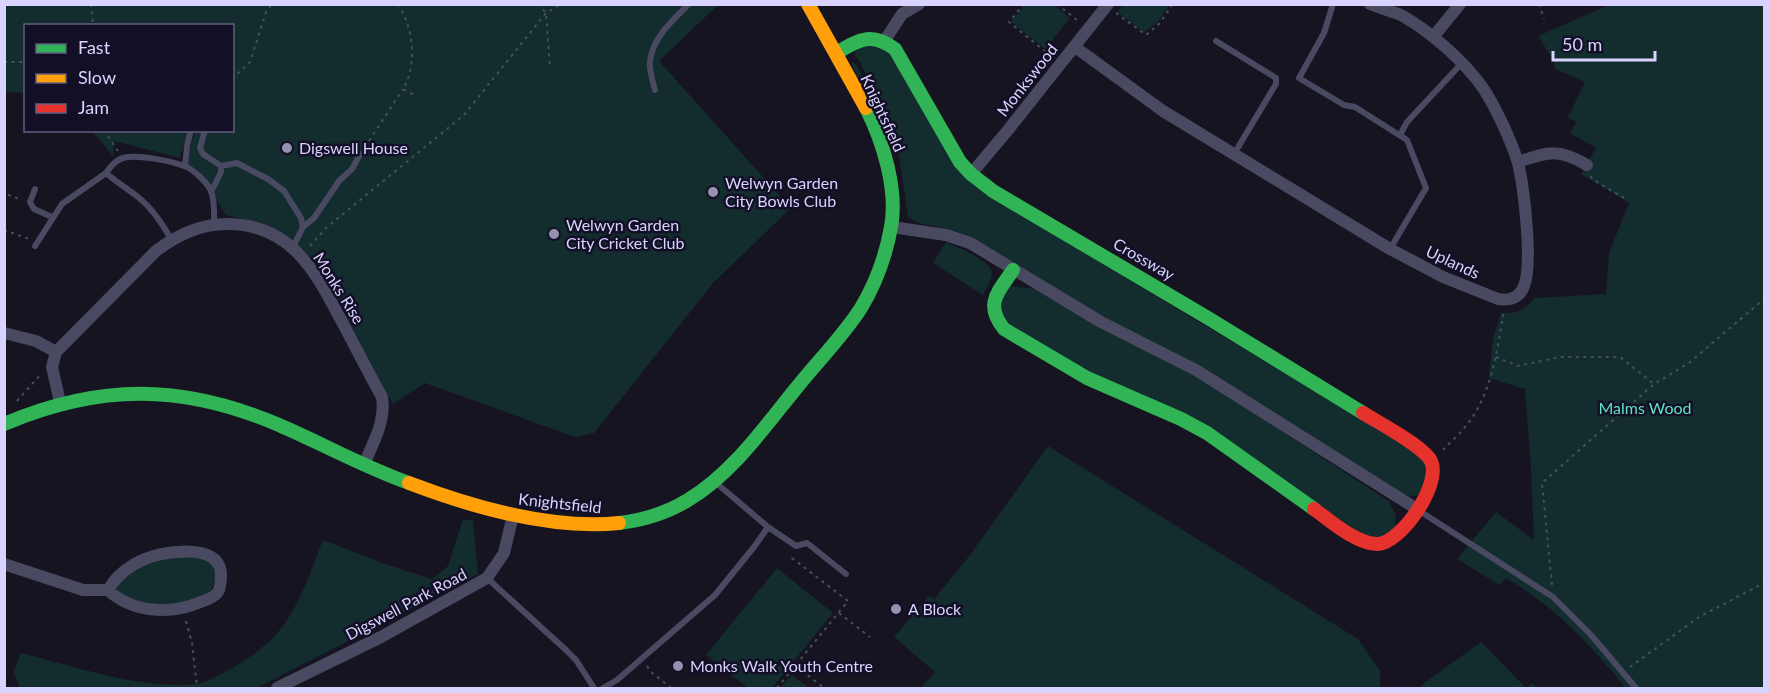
<svg xmlns="http://www.w3.org/2000/svg" width="1769" height="693" viewBox="0 0 1769 693" font-family="Lato,sans-serif">
<style>
.green{fill:#132c2d}
.lines{fill:none;stroke-linecap:round;stroke-linejoin:round}
.path{stroke:#44505f;stroke-width:2;stroke-dasharray:3 4.5;stroke-linecap:butt}
.lane{stroke:#4a4962;stroke-width:6}
.street{stroke:#4a4962;stroke-width:12}
.fast{stroke:#30b455;stroke-width:14}
.slow{stroke:#ff9f0a;stroke-width:14}
.jam{stroke:#e5322d;stroke-width:14}
.poi-dot{fill:#9591b1;stroke:#130f26;stroke-width:2}
.labels{text-anchor:middle;stroke-width:5;stroke-linejoin:round;paint-order:stroke}
.street-label{font-size:16px;fill:#d9d4ff;stroke:#130f26}
.poi-label{font-size:16px;fill:#d9d4ff;stroke:#130f26;text-anchor:start}
.park-label{font-size:16px;fill:#5fe0c0;stroke:#130f26}
</style>
<rect width="100%" height="100%" fill="#161421"/>
<!-- green -->
<path class="green" d="M5,5H718L659,61L791,208L714,282L594,433L575,437L425,383L393,404L369,361L337,297L315,261L281,232L267,225L226,215L211,192L185,166L195,131L232,130V26H26L25,93L5,92Z
M1025,5H1054L1070,18L1045,49L1011,22Z
M1123,5V4L1170,5L1157,23L1144,32L1117,12Z
M1609,5H1764V688H1620L1624,686C1590,644 1553,605 1506,578L1499,585L1457,559L1496,512L1534,540L1531,468L1525,389L1489,378L1493,338L1501,313C1516,314 1525,310 1535,298L1606,294L1609,253L1629,203L1581,174L1596,148L1570,133L1576,122L1568,117L1585,82L1555,69L1554,61L1538,36Z
M862,45L884,46L989,196L1419,454L1429,469L1423,491L1416,496L1401,495L1193,362L1115,323L965,237L948,229L919,223L908,217L899,156L891,126L860,62L854,54Z
M852,61L857,66C869,90 884,113 889,139L852,66Z
M92,131H188L180,158L114,141L113,156Z
M946,242C956,247 992,260 992,273C992,280 986,289 983,295L933,263Z
M1012,286L1034,289L1098,326L1195,375L1389,501L1396,516L1395,528L1375,541L1101,378L1031,340L1002,320L999,296L1005,288Z
M1048,446L1358,639L1380,671V688H921L935,672L894,637L929,596L934,599L970,555Z
M463,519L473,521L478,574L257,688H20L13,672L21,653C73,666 148,692 201,683C207,682 212,678 217,676C243,663 268,647 285,623C302,599 312,567 323,540L388,565L432,579L448,566Z
M191,555C197,557 204,559 209,562C213,565 214,570 215,574C217,590 203,599 189,602C163,609 139,603 116,591L117,585C144,561 157,561 191,555Z
M777,568L833,613L772,688H748L706,655Z
M1481,642L1526,688L1532,683L1537,688H1420L1424,683Z
M792,675L809,688H780Z"/>
<g class="lines">
<!-- path -->
<path class="path" d="M91,4L93,26
M398,4C413,27 418,65 403,89L414,95
M538,4L546,13L550,68
M1024,4L1009,22L1052,57
M1057,4L1078,21
M1539,4L1544,19
M1116,13L1146,35L1159,24L1173,4
M4,62H26
M232,79L250,62L266,12L272,4
M104,130L118,151
M365,147L403,89
M1591,176L1592,179L1626,199
M4,199L6,194L22,200
M4,230L29,239
M310,246L326,228L464,115L546,13L561,4
M1496,357L1518,366L1560,357H1620L1654,384
M17,401L41,374
M1443,450C1450,442 1459,435 1466,426C1492,394 1497,350 1504,311
M1552,585L1542,483L1654,384L1689,363L1764,299
M839,613L870,637
M186,621L192,643L197,688
M647,666L651,672L671,688
M796,666L824,688
M1630,667L1699,617L1764,583
M777,688L848,601L792,558L793,555"/>
<!-- lane -->
<path class="lane" d="M1333,4L1324,33L1299,78L1344,105L1355,107L1407,140L1426,188L1390,249
M1216,41L1276,78V84L1234,154
M655,90C653,82 649,71 650,62C652,38 673,20 689,4
M205,130L200,148L203,154L221,166V172L211,192
M1400,135L1407,122L1461,64
M185,166L187,146L191,130
M221,166L237,163L268,179L284,191L301,218L303,227
M35,189L30,202L34,209L52,217
M171,239C162,223 152,208 138,197C127,188 116,182 106,173C110,167 116,160 123,158C136,154 172,161 184,166C193,169 207,182 211,191C215,201 214,214 214,224
M35,246L62,204L106,173
M293,247L303,227L314,218L339,181L352,169L360,154
M1418,510L1553,597L1591,635L1636,688
M768,527L796,546L807,543L846,574
M487,578L566,650L576,660L594,688
M603,688L617,680L715,595L754,547L768,527L715,482"/>
<!-- street -->
<path class="street" d="M1434,36L1460,4
M885,40L902,14L919,4
M1075,47L1163,111L1390,249L1443,277L1498,299C1509,301 1520,298 1524,286C1533,264 1524,188 1518,163C1512,142 1495,106 1483,88C1464,61 1430,31 1401,15C1391,11 1380,8 1370,4
M1518,162C1548,152 1558,148 1587,165
M971,174L1008,130L1108,4
M892,227L946,235L970,243L1101,322L1196,370L1417,509
M4,333L36,341L56,352
M60,402L52,367L56,352L156,251C177,235 200,224 227,224C291,224 315,271 341,320C355,346 368,372 382,397C386,422 373,442 364,465
M4,564L83,590H108C131,612 169,615 198,603C204,601 214,598 218,592C221,587 221,579 221,574C220,549 186,550 168,553C144,556 120,569 108,590
M277,688L381,637L487,578L504,553L513,515"/>
<!-- fast -->
<path class="fast" d="M836,53C859,40 871,31 895,49L960,162L971,174L993,191L1208,318L1363,413
M1013,270C998,292 984,304 1004,329L1087,378L1181,419L1207,433L1314,509
M4,424C101,383 183,384 279,425C323,444 364,467 409,483
M619,523C644,520 667,513 688,500C733,473 765,426 798,386C819,360 843,336 861,308C876,283 886,255 891,227C898,190 883,141 866,108"/>
<!-- slow -->
<path class="slow" d="M808,4L866,108
M409,483C472,507 551,530 619,523"/>
<!-- jam -->
<path class="jam" d="M1314,509C1330,521 1358,545 1378,544C1401,543 1442,484 1431,461C1423,446 1379,423 1363,413"/>
</g>
<!-- markers -->
<g class="poi-dot">
<circle cx="287" cy="148" r="6"/>
<circle cx="713" cy="192" r="6"/>
<circle cx="554" cy="234" r="6"/>
<circle cx="896" cy="609" r="6"/>
<circle cx="678" cy="666" r="6"/>
</g>
<g class="labels">
<!-- street labels -->
<g class="street-label">
<text transform="translate(1027 80) rotate(-52)" y="6">Monkswood</text>
<text transform="translate(883 113) rotate(65)" y="6">Knightsfield</text>
<text transform="translate(1144 259) rotate(30)" y="6">Crossway</text>
<text transform="translate(1453 262) rotate(25)" y="6">Uplands</text>
<text transform="translate(339 288) rotate(58)" y="6">Monks Rise</text>
<text transform="translate(560 503) rotate(6)" y="6">Knightsfield</text>
<text transform="translate(406 604) rotate(-28)" y="6">Digswell Park Road</text>
</g>
<!-- poi labels -->
<g class="poi-label">
<text x="299" y="154">Digswell House</text>
<text x="725" y="189">Welwyn Garden<tspan x="725" dy="18">City Bowls Club</tspan></text>
<text x="566" y="231">Welwyn Garden<tspan x="566" dy="18">City Cricket Club</tspan></text>
<text x="908" y="615">A Block</text>
<text x="690" y="672">Monks Walk Youth Centre</text>
</g>
<!-- park labels -->
<g class="park-label">
<text x="1645" y="414">Malms Wood</text>
</g>
</g>
<!-- border -->
<rect width="1769" height="693" fill="none" stroke="#d9d4ff" stroke-width="12"/>
<!-- legend -->
<rect x="24" y="24" width="210" height="108" fill="#130f26" stroke="#625e7d" stroke-width="1.5"/>
<rect x="36" y="44" width="30" height="9" fill="#30b455" stroke="#625e7d" stroke-width="1.5"/>
<text x="78" y="54" font-size="18" fill="#d9d4ff">Fast</text>
<rect x="36" y="74" width="30" height="9" fill="#ff9f0a" stroke="#625e7d" stroke-width="1.5"/>
<text x="78" y="84" font-size="18" fill="#d9d4ff">Slow</text>
<rect x="36" y="104" width="30" height="9" fill="#e5322d" stroke="#625e7d" stroke-width="1.5"/>
<text x="78" y="114" font-size="18" fill="#d9d4ff">Jam</text>
<!-- scale -->
<path d="M1553 51v9h102v-9" fill="none" stroke="#d9d4ff" stroke-width="3"/>
<text x="1562" y="51" font-size="18" fill="#d9d4ff" stroke="#130f26" stroke-width="4.5" paint-order="stroke">50 m</text>
</svg>
